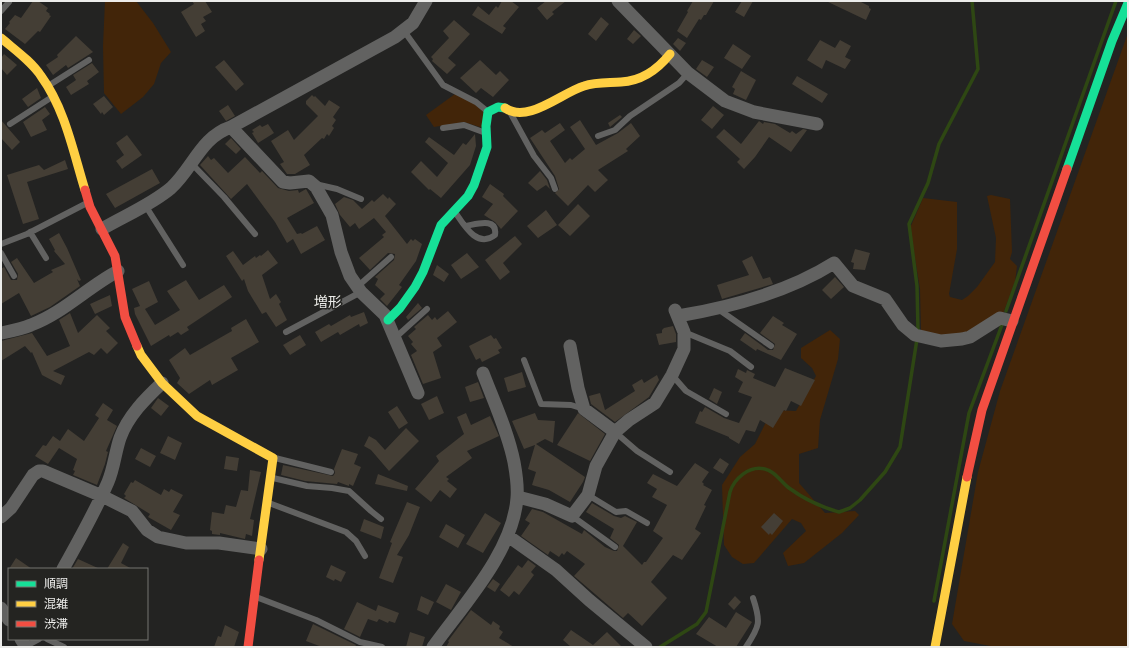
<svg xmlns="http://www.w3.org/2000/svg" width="1129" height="648" viewBox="0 0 1129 648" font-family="Barlow,'Noto Sans JP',sans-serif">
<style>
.green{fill:#422509}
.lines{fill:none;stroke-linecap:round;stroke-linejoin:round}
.stream{stroke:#2e4713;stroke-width:3.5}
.building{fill:#443e35}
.lane{stroke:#626261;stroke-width:6}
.street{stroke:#626261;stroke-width:13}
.fast{stroke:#16e098;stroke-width:9}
.slow{stroke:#ffcf43;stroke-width:9}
.jam{stroke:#f24e42;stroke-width:9}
.labels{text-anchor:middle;stroke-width:3;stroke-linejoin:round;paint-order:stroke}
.quarter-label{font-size:14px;fill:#ececea;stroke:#242421}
</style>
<rect width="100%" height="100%" fill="#232322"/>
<!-- green -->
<path class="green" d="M105,1H136L153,23L171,52L161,63L154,84L143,97L121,114L104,93L103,46Z
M1128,33V647H996L964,641L952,624L978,472L1000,391Z
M455,94L471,101L485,113L483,128L464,122L434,127L426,115Z
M991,195L1010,199L1012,252L1010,259L1017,266L1015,282L1003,314L980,329L952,339L921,331L920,289L910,228L923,198L957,202V249L949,294L950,297L962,300L968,296L977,287L995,262L996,238L987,196Z
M830,330L840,339L838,359L820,420L818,448L799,454V483L825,513L855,511L859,515L842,533L804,563L788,566L783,553L806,531L801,523L792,519L754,563L743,564L732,557L724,545L722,485L740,457L755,444L772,410L796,411L816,376L812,368L801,358V348Z"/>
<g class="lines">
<!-- stream -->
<path class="stream" d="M1006,311L1116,1
M918,330L917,286L909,224L928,183L939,144L978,69L972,1
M934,601L969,413L1003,322
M660,647L697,624L706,612L730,492C734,479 749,465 765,469C775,471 781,482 789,488C804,499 821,507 839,512L850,508L860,500L885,472L900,447L917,339"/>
</g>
<!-- building -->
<path class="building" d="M33,1H38L48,8L46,11L50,14L49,15L51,16L40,32L38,31L25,44L5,29L10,23L9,22L15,15L21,18Z
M192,1H205L212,12L203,17L206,21L201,24L205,31L196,37L181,12L194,4Z
M502,1H511L519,7L503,26L506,28L502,34L472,15L478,6L489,15L496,6L498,8Z
M546,1H566L552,12L554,14L547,20L537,8Z
M693,1H714L706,15H704L701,20L699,19L687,38L677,31L688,12L687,11Z
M742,1H753L744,17L735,12Z
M826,1H859L869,6V8L871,9L866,20Z
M601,17L609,24L596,41L588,34Z
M454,20L470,34L448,58L456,65L447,74L432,61L433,59L431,57L449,38L443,31Z
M634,30L641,36L633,44L627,39Z
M76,36L93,52L68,68L66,65L53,75L46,65L58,57L57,55Z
M678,38L686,43L680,51L673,44Z
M820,40L835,48L840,40L851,46L845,57L851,60L845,69L826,60L822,69L807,60Z
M733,44L751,56L742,69L724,58Z
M4,54L17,65L7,75L1,68V58Z
M224,60L244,84L236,91L215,67Z
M480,60L496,75L500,71L509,80L493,97L481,88L476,93L460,78Z
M702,60L714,67L707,77L696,69Z
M92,63L99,72L87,81L89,84L71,95L66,87L76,80L73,75Z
M741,71L756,80L746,100L733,94L735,89L732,87Z
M797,76L828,94L822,103L792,84Z
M37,88L41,98L28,107L22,99Z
M312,95L314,97L315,96L325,106L329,100L340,107L333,117L336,120L332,126L334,128L329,136L327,134L324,139L322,138L304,155L310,165L295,174H287L280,164L284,162L271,141L288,130L294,140L318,116L306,104V101Z
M104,96L113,107L104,115L102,112L101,114L93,104Z
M228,105L235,116L226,121L219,111Z
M713,106L724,115L712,129L701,120Z
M45,107L50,114L42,120L47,130L31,137L23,122Z
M620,115L622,117L610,127L608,123Z
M1,120L20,142L12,150L1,138Z
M580,120L596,145L618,133L631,123L640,136L626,149L628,151L598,170L608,180L595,192L588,185L568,206L555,193L559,189L555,176L530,138L542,130L545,133L560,123L565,130L550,141L565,163L570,158L572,160L585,149L570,127Z
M759,121L763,124L764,122L775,124L790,133L792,131L796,134L803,129L807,130L791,152L769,137L755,157L744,169L737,162L740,159L716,137L724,129L741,144Z
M268,124L274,133L258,143L252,133L254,132L252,130L260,125L262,127Z
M475,134L476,146L470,165L441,198L430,189L429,190L411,172L421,161L437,177L448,163L425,142L429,137L454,155L463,143L466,145Z
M127,135L142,155L122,169L116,161L124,155L116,143Z
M231,138L241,149L236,154L225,144Z
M208,156L211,160L214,158L228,173L245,157L260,173L262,171L278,188L289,191L298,190L299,193L306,189L314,203L287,218L297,234L301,233L302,234L317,226L325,240L301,254L293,239L287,243L275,222L247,184L231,199L200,165Z
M65,160L68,169L27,182L39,219L23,224L7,175L39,165L44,170Z
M152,169L160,183L115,208L106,194Z
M540,171L547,180L550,189L546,185L537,191L528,183Z
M490,184L504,194L503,196L518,211L501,229L495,222L484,215L493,204L482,197Z
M383,194L388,199L389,197L396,204L385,216L407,244L411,239L413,241L415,239L422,244L416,261L399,285L402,287L387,306L380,299L385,294L375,285L378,279L375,277L394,260L395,254L388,253L370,270L359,258L384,237L382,235L386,232L374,218L359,229L355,223L350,227L340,215L335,204L344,197L353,200L362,209L372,200L374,202Z
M578,204L590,216L570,236L558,225Z
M546,210L557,225L538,238L527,226Z
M59,233L67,248L80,278L81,280L79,281L77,279L80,286L50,307L31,316L19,293L1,304V269L4,267L11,280H17L18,274L11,262L17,258L34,283L53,272L51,270L65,264L54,251L55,250L49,239Z
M515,236L522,244L503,263L510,272L500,280L485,260Z
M855,249L870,253L865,270L853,269L854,263L851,262Z
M268,250L278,263L262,275L270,299L276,294L281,302L279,304L287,320L276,327L266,312L262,314L248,291L244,279L242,281L226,256L233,251L243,265L255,256L256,258L260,255L261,256Z
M467,253L479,267L461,279L451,265Z
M752,256L763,279L770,277L773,284L722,299L717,285L749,275L742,261Z
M437,265L449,274L444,282L433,275Z
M835,277L844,287L831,299L822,290Z
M186,280L199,300L224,285L232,297L187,327L189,330L181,335L178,332L170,337L169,335L151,346L135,314L134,308L140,306L132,289L149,281L158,302L145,309L155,325L180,310L167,291Z
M110,295L112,306L95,314L90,304Z
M418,303L422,308L408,320L406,317Z
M448,311L457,322L437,338L442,346L433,352L441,378L423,384L411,355L417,351L411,344L413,342L408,336L416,329L414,327L428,315L432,320L435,317L437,320Z
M364,312L368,323L360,327L359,324L340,335L338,332L321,342L315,332L329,324L331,326L350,315L351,317Z
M70,313L78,333L97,315L110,328L106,331L118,343L107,354L101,348L94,355L89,352L53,371L65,376L61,385L42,375L32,352L31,353L25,346L1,361V341L32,333L47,356L70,346L59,320Z
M773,316L784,323L782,325L797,334L781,360L757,349L756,351L740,340L745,333L768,350H773L775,344L760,333Z
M246,319L259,342L231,358L238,370L212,385L210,380L189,394L177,383L180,378L169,360L185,348L190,355L232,331L231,328Z
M673,326L676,334V342L659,345L656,334L662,333V330L664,328Z
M300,335L306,345L290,355L283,345Z
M491,335L494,339L496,338L502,348L498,350L500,353L482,362L480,358L476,360L469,346Z
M785,368L815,380L801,406L791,401L786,411L784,410L773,428L760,420L755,432L746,430L739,444L729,438V437L695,423L700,411L702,412L705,407L724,418L739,423L752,397L738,392L743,382L735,377L738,369L746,373L747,370L755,374L753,378L775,387Z
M522,372L526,387L508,392L504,378Z
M657,375L659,380L649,397L615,422L591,404L589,396L600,393L605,410L635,391L632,385L642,379L644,383Z
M478,382L484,398L470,402L465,387Z
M714,388L722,392L717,404L709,399Z
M437,396L444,413L429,420L421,404Z
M158,398L169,406L161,416L151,408Z
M103,403L113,410L107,420L117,426L106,451L108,452L105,464L97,485L73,475L75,471L73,470L77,459L59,448L48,464L35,456L43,445L46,446L53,436L60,441L68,429L84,441L99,418L95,415Z
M397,406L408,423L399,429L388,412Z
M466,413L471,425L490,416L499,436L467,451L472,458L446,477L449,479L447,481L457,489L450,498L440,490L431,502L415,489L439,461L436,456L464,434L457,417Z
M535,413L538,420L555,421L553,443L545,439L536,444L585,477L583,482L570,502L549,490L532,485L536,472L528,469L535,445L524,449L512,421Z
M578,413L605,434L590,461L557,445Z
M406,428L419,441L389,471L371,450L364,446L369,436L376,440L385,450Z
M168,436L182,443L175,460L160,453Z
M141,448L156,456L150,467L135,459Z
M342,449L358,454L354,464L361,467L353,486L349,484V486L338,482L337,484L305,481L281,475L283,465L333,476L335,473L334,469Z
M226,456L239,458L237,471L224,469Z
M720,458L729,464L723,474L713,468Z
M695,463L709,472L702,482L704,484L703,485L712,490L704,505L706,506L695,529L701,533L682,560L673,555L651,582L667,598L642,626L628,613L623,618L574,576L585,564L567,551L564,555L562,553L559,557L550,551L548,555L521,536L530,523L525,520L532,509L543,512L582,534L584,530L605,547L614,551H617L619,545L610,538L614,529L586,512L592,503L614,516L621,518L625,516L637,522L623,546L642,565L644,562H646L663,538L653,531L667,505L652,497L657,489L647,483L653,474L677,486Z
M250,470L261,472L250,519L254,520L252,536L246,534L245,539L220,533V535L212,534V531L210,530L212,512L224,514L226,505L236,507L241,490L248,491Z
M378,474L408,486L407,491L375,484Z
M135,480L161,495L164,489L169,492L171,489L183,495L173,512L180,515L171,530L148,517L150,514L124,498L126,496L124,494L131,482L133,483Z
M407,502L420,507L409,535L397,555L403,557L393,583L379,578L392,543L390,542Z
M485,513L501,523L483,553L466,544Z
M774,513L783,521L772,535L770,533L769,535L761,527Z
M364,519L384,527L381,539L360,531Z
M446,524L465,535L458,548L439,537Z
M123,543L129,547L121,563L132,569H107Z
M16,558L32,569H9Z
M78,559L100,569H72Z
M528,560L536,566L531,572L534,575L519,595L514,591L509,597L500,590L518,565L522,568Z
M331,565L346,572L341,582L335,579L334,581L326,577Z
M493,579L500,584L495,592L487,587Z
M446,584L461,592L451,610L436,602Z
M421,596L434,602L428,615L417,610Z
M735,596L741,602L734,610L728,604Z
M357,602L376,611L378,605L399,613L395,623L389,621L388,623L379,619L377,622L368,619L360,637L344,629Z
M471,610L491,625L493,621L500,626L499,629L503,632L499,638L514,647H446L449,642L448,641Z
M736,612L752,622L736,647H718L696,634L709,617L726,628Z
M313,624L356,645L355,647H322L306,641Z
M225,625L239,632L234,647H214L218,636L221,637Z
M571,630L593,645L607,632L622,647H571L563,640Z
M410,632L425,637L422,647H406Z"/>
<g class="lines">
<!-- lane -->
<path class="lane" d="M1,11L9,2
M404,31L443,85L476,102L487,111
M48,86L89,60
M511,114L534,156L551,178L555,189
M10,124L52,97
M443,128L464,125L483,132
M598,136L615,130L630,116L679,83L688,73
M191,163L224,197L255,234
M315,184L337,189L361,199
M145,205L183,265
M455,212C464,225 477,249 495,235C498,216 474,225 465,226
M30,232L46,258
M1,244L27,234L87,203
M1,253L14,276
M357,287L391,257
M718,309L771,346
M286,332L361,292
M684,332L730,351L751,367
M395,338L427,309
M524,360L541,404L571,405L584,409
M672,375L686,391L726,414
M615,432L637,451L670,472
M275,458L331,472
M273,478L307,486L332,488L349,491L371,511L381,519
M588,495L616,512L626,511L647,523
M269,503L346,532L356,541L365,556
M572,516L615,547
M256,597L316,620L360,642L382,647
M47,639L64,647
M26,646L39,639
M746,647C760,626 761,622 753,598"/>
<!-- street -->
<path class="street" d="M618,1L688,73L725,101L754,112L817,124
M231,127L283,182L290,183L309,181L316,187L332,215L341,252L350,276L361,292L385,315L418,393
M102,229C124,216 151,205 171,188C193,168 201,137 231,127L395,37L413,23L426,1
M678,316C732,307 788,292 834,263L853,286L885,299L903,325L915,335L941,341L962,339L970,337L1000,318L1012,321
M1,333C11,331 22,329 31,325C63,313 88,287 118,271
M570,346L578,388L584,409L615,432
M518,497L545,504L572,516L588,495L596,466L615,432L629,420L655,403L672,375L684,349V332L675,310
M1,517L11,508L33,475L39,471H43L102,496L132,511L147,530L158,537L186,543H219L261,549
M508,536L556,570L589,600L646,647
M63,569C79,540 95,512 108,482C114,468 115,453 120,438C128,416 145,399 162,383
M1,608L9,620
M21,639L26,647
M433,647C463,605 513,552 517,498C518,487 516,473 514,462C508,432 494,402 483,373"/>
<!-- fast -->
<path class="fast" d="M1067,169L1112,41L1128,3
M388,320L400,308L415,287L423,272L441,225L468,196L474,185L487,147L486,126L488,112L498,107L505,108"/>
<!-- slow -->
<path class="slow" d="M1,38C15,50 31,61 41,76C65,109 73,151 85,190
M505,108C528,124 561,93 584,86C596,82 608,83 621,82C641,81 658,69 670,54
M137,346L141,355L162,383L197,416L273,458L259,560
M935,647L967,477"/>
<!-- jam -->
<path class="jam" d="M85,190L90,207L115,256L125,317L137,346
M967,477L982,410L1067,169
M248,647L259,560"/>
</g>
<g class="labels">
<!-- quarter labels -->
<g class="quarter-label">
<text x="328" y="307">増形</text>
</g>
</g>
<!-- border -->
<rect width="1129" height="648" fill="none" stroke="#ececea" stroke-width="4"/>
<!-- legend -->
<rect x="8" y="568" width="140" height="72" fill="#242421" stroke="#747471"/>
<rect x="16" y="581" width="20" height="6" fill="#16e098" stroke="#747471"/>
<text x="44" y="588" font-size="12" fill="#ececea">順調</text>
<rect x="16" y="601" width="20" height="6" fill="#ffcf43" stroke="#747471"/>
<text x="44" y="608" font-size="12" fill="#ececea">混雑</text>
<rect x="16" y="621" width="20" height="6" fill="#f24e42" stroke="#747471"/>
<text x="44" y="628" font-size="12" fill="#ececea">渋滞</text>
</svg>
